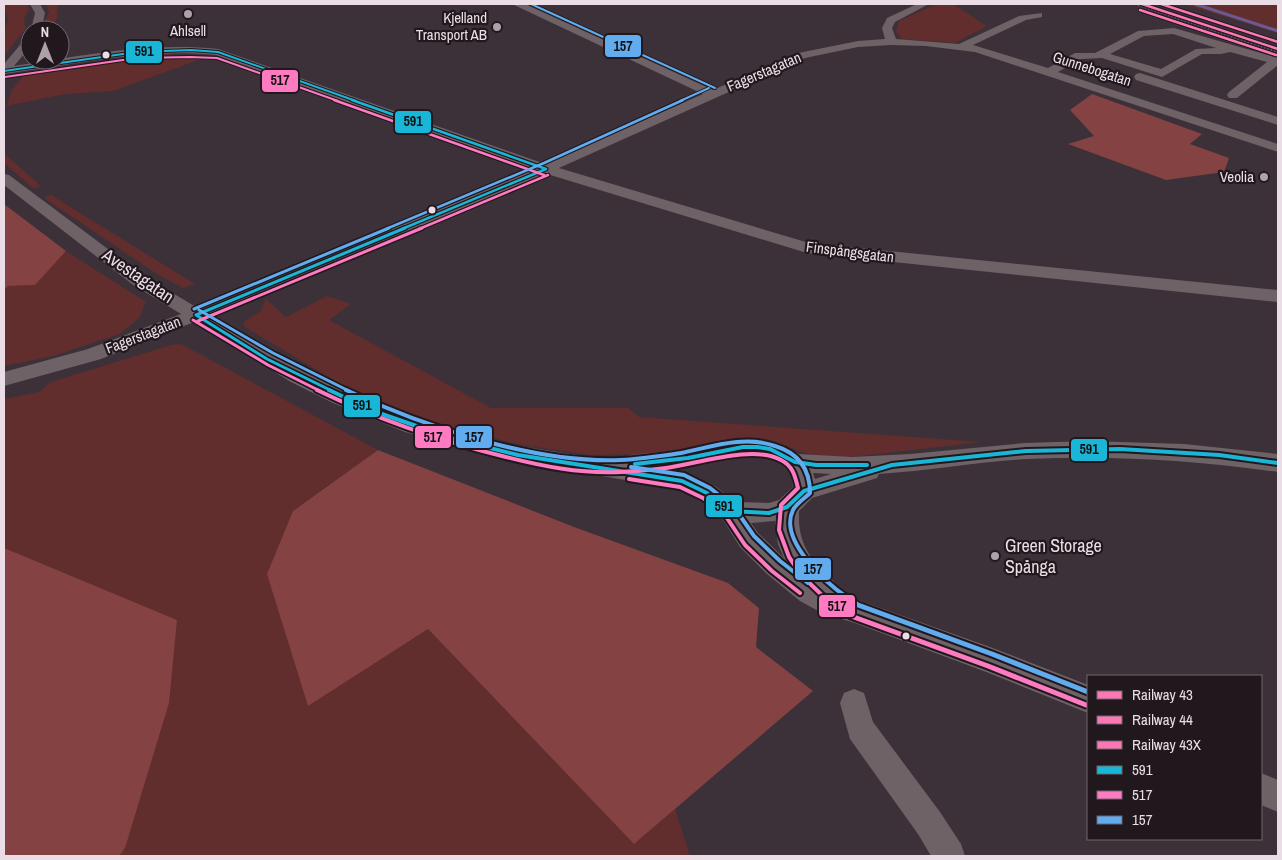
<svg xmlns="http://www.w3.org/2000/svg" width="1282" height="860" viewBox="0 0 1282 860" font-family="'Archivo Narrow',sans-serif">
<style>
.green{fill:#612d2d}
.forest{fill:#844243}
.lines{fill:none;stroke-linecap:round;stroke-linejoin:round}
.stream{stroke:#695a95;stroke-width:3}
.minor{fill:#6e6267;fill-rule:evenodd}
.rail{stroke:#72686d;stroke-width:2;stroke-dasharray:1 2.5;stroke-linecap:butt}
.bus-1-far3-casing{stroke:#21181e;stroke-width:4}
.bus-1-far2-casing{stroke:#21181e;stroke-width:5}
.bus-1-far1-casing{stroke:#21181e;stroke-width:6}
.bus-1-casing{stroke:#21181e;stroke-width:8}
.bus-2-far4-casing{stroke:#21181e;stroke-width:4}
.bus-2-far3-casing{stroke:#21181e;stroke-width:5}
.bus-2-far2-casing{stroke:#21181e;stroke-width:6}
.bus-2-far1-casing{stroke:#21181e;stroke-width:8}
.bus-2-casing{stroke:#21181e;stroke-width:9}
.bus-3-far4-casing{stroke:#21181e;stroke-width:4}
.bus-3-far3-casing{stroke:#21181e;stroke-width:5}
.bus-3-far2-casing{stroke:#21181e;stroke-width:6}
.bus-3-far1-casing{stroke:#21181e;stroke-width:8}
.bus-3-casing{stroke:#21181e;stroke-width:9}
.bus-1-far3{stroke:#1ab6d8;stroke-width:2}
.bus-1-far2{stroke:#1ab6d8;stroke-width:2.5}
.bus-1-far1{stroke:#1ab6d8;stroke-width:3}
.bus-1{stroke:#1ab6d8;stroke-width:4}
.bus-2-far4{stroke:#fe7ac1;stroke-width:2}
.bus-2-far3{stroke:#fe7ac1;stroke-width:2.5}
.bus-2-far2{stroke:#fe7ac1;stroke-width:3}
.bus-2-far1{stroke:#fe7ac1;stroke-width:4}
.bus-2{stroke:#fe7ac1;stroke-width:5}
.bus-3-far4{stroke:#60acee;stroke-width:2}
.bus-3-far3{stroke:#60acee;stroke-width:2.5}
.bus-3-far2{stroke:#60acee;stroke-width:3}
.bus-3-far1{stroke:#60acee;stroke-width:4}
.bus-3{stroke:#60acee;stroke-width:5}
.rail-1-casing{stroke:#21181e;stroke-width:4.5}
.rail-2-casing{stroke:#21181e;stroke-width:4.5}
.rail-3-casing{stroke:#21181e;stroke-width:4.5}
.rail-1{stroke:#fb78b5;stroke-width:2.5}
.rail-2{stroke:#fb78b5;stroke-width:2.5}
.rail-3{stroke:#fb78b5;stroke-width:2.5}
.poi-dot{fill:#ada1a9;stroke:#21181e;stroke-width:2}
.bus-dot{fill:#eadde6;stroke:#21181e;stroke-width:2}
.labels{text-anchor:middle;stroke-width:4.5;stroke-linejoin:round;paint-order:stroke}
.far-poi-label{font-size:15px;fill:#eadde6;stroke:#21181e;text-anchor:end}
.far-street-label{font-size:15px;fill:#eadde6;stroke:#21181e}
.street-label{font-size:18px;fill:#eadde6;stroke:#21181e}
.poi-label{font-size:18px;fill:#eadde6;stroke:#21181e;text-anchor:start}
.line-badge{stroke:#21181e;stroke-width:2}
.pale-badge-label{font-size:14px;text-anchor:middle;font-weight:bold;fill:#111}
</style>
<rect width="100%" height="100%" fill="#3c3139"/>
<!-- green -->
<path class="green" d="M4,4H27L30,9C25,14 22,22 26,28L4,56V30L8,20Z
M46,4H58L57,18L52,30H42L49,12Z
M936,4H953L987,26L955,43L902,39L896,32L899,21Z
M1183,4H1278V33Z
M165,54L204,58L113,91L65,94L6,106L12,90L25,74L143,56Z
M4,152L8,157L41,186L34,189L4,163Z
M51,195L195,284L183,288L160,276L44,198Z
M66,251L146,302L139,318L120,334L53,356L4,366V290L8,286L35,285Z
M327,296L351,304L329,320L491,408H628L639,417L982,442L824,460L769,440L747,438L655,454L591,455L522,445L459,430L400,410L347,388L245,327L243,322L261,311L266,299L286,317Z
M181,344L378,450L293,511L308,705L428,629L634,844L675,809L690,856H4V399L39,392L51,382L171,345Z"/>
<!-- forest -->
<path class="forest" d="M1092,94L1202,134L1190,144L1229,158L1224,172L1166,180L1068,144L1094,136L1070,110Z
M4,204L66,251L35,285L8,286L4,290Z
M378,450L574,527L728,583L759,608L756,647L813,691L634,844L428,629L308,706L267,574L293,511Z
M4,548L177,620L169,703L125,848L119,856H4Z"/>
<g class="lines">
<!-- stream -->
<path class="stream" d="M1195,4L1278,31"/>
<!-- minor -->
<path class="minor" d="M30,4H40L45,13L41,30H31L35,13Z
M512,4H525L713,90L798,53L858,41L885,39L882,28L887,18L917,4H929L895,22L892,28L896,39L959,44L1019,16L1042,13V17L1026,20L973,45L1048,68L1075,53H1095L1138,31L1174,28L1278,58V65L1237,98H1229L1227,95L1229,92L1267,62L1230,52L1221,54H1202L1162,77L1102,58L1081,59L1058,72L1278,144V152L975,52L926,46L891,45L858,47L805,58L559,168L809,243L1278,290V302L807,253L547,174L210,315L305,372L347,393L417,420L496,442L620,462L622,458L630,455L688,449L743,439L769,441L786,447L799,454L852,457L910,454L1025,443L1089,441L1184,444L1278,454V472C1195,460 1111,455 1027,459C978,462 929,471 879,474L877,478L812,498L799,511C798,535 804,551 821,569C828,576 835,581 839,590L837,594L855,599L990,647L1088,685V713L989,673L855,623L822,613L800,601L767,574L740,547L722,518L699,500L678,489L496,458L405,432L333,403L291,382L194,322L101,359L4,386V372L88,349L181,314L132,284L4,185V174L9,175L144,276L196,307L533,169L216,55C144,48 75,65 4,74V64L26,38L30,37V47L14,66C82,56 148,42 218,49L545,164L703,94ZM1173,34L1216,48L1196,49L1161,69L1110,54L1144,36ZM743,455C765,456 792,460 793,487L779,500L769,503L735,502L715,486L690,475L664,469L688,467ZM813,473L831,474L815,479ZM775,521L778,544L784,558L758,533L751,523Z
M1140,73L1278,117V125L1136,80L1134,77L1136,74Z
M854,689L864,693L873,722L940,812L961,844L965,856H931L918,834L850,739L840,703L844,693Z
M1261,773L1278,780V812L1261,805Z"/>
<!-- rail -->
<path class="rail" d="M1135,4L1278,52
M1167,7L1278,43"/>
<defs>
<path id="bus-1-far3" d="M4,71L137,52L191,50L218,52L356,101"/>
<path id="bus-1-far2" d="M352,100L546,169
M402,229L546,169"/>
<path id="bus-1-far1" d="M196,315L267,359L332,391
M196,315L405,228"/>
<path id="bus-1" d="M329,390L376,412L454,439L518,455L682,481L707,493L730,511L769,513L787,507L804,491L892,465L1026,451L1120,449L1219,455L1278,463
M635,464L688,458L743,447H757L770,449L795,462L816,465H867"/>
<path id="bus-2-far4" d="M5,77L137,58L190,57L217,58L338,101"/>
<path id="bus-2-far3" d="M334,100L544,175
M419,229L548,175"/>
<path id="bus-2-far2" d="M193,320L268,365L320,391
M198,321L422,228"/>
<path id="bus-2-far1" d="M317,390C377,419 437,440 502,456C541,466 580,474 621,472C636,471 651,470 666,468C697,464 753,444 781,460C793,466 795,476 798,488L781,505L779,530L789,557L802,576L825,598
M629,479L680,487L703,498L725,515L745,545L772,571L800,593"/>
<path id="bus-2" d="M824,597L851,616L988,666L1086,705"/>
<path id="bus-3-far4" d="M531,4L715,88
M680,101L709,88"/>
<path id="bus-3-far3" d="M386,229L544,163L683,100"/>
<path id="bus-3-far2" d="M194,309L389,228
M199,310L273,353L349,391"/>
<path id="bus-3-far1" d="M346,390C422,426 536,464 621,460C641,459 661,456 681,453C711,447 744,435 775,446C798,453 810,469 810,493C805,498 796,504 793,510C778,540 827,584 848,598
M631,467L684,475L710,488L734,507L754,536L780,561L808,583"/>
<path id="bus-3" d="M846,597L858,605L992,654L1088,692"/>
</defs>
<!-- bus-1-far3 casing -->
<use href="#bus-1-far3" class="bus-1-far3-casing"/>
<!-- bus-1-far2 casing -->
<use href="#bus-1-far2" class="bus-1-far2-casing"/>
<!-- bus-1-far1 casing -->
<use href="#bus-1-far1" class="bus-1-far1-casing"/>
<!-- bus-1 casing -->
<use href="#bus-1" class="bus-1-casing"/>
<!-- bus-2-far4 casing -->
<use href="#bus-2-far4" class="bus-2-far4-casing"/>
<!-- bus-2-far3 casing -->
<use href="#bus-2-far3" class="bus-2-far3-casing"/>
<!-- bus-2-far2 casing -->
<use href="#bus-2-far2" class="bus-2-far2-casing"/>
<!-- bus-2-far1 casing -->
<use href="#bus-2-far1" class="bus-2-far1-casing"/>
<!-- bus-2 casing -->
<use href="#bus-2" class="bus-2-casing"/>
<!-- bus-3-far4 casing -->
<use href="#bus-3-far4" class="bus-3-far4-casing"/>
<!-- bus-3-far3 casing -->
<use href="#bus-3-far3" class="bus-3-far3-casing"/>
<!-- bus-3-far2 casing -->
<use href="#bus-3-far2" class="bus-3-far2-casing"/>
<!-- bus-3-far1 casing -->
<use href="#bus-3-far1" class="bus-3-far1-casing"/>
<!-- bus-3 casing -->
<use href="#bus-3" class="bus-3-casing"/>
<!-- bus-1-far3 -->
<use href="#bus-1-far3" class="bus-1-far3"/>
<!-- bus-1-far2 -->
<use href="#bus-1-far2" class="bus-1-far2"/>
<!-- bus-1-far1 -->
<use href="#bus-1-far1" class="bus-1-far1"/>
<!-- bus-1 -->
<use href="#bus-1" class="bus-1"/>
<!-- bus-2-far4 -->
<use href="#bus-2-far4" class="bus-2-far4"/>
<!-- bus-2-far3 -->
<use href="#bus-2-far3" class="bus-2-far3"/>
<!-- bus-2-far2 -->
<use href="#bus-2-far2" class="bus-2-far2"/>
<!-- bus-2-far1 -->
<use href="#bus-2-far1" class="bus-2-far1"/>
<!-- bus-2 -->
<use href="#bus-2" class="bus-2"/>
<!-- bus-3-far4 -->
<use href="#bus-3-far4" class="bus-3-far4"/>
<!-- bus-3-far3 -->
<use href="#bus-3-far3" class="bus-3-far3"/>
<!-- bus-3-far2 -->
<use href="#bus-3-far2" class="bus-3-far2"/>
<!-- bus-3-far1 -->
<use href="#bus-3-far1" class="bus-3-far1"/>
<!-- bus-3 -->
<use href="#bus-3" class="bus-3"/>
<defs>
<path id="rail-1" d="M1142,4L1278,49"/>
<path id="rail-2" d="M1140,10L1276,55"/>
<path id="rail-3" d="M1161,4L1278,42"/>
</defs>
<!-- rail-1 casing -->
<use href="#rail-1" class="rail-1-casing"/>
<!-- rail-2 casing -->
<use href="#rail-2" class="rail-2-casing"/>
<!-- rail-3 casing -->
<use href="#rail-3" class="rail-3-casing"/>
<!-- rail-1 -->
<use href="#rail-1" class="rail-1"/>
<!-- rail-2 -->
<use href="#rail-2" class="rail-2"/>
<!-- rail-3 -->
<use href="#rail-3" class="rail-3"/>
</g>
<!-- markers -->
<g class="poi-dot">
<circle cx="188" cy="14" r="5"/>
<circle cx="497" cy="27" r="5"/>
<circle cx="1264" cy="177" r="5"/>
<circle cx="995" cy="556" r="5"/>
</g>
<g class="bus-dot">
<circle cx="106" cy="55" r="4.5"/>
<circle cx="432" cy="210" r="4.5"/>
<circle cx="906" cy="636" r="4.5"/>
</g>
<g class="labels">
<!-- far-poi labels -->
<g class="far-poi-label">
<text x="487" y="23">Kjelland<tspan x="487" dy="17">Transport AB</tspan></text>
<text x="188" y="36" text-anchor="middle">Ahlsell</text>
<text x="1254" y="182">Veolia</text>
</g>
<!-- far-street labels -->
<g class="far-street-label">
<text transform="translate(1092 69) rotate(18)" y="5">Gunnebogatan</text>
<text transform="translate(764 72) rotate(-23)" y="5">Fagerstagatan</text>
<text transform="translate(850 252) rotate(7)" y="5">Finspångsgatan</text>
<text transform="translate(143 335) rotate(-21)" y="5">Fagerstagatan</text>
</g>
<!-- street labels -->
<g class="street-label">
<text transform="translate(138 276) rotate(34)" y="6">Avestagatan</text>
</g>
<!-- poi labels -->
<g class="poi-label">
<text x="1005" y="552">Green Storage<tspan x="1005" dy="21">Spånga</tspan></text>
</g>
</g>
<g class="line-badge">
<rect x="604" y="34" width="38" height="24" rx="5" fill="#60acee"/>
<rect x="125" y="40" width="38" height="24" rx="5" fill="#1ab6d8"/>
<rect x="261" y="69" width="38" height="24" rx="5" fill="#fe7ac1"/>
<rect x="394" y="110" width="38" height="24" rx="5" fill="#1ab6d8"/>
<rect x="343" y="394" width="38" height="24" rx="5" fill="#1ab6d8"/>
<rect x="455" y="425" width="38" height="24" rx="5" fill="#60acee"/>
<rect x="414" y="425" width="38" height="24" rx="5" fill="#fe7ac1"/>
<rect x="1070" y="438" width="38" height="24" rx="5" fill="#1ab6d8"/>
<rect x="705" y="494" width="38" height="24" rx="5" fill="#1ab6d8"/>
<rect x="794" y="557" width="38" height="24" rx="5" fill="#60acee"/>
<rect x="818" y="594" width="38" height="24" rx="5" fill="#fe7ac1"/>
</g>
<g class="pale-badge-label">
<text x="623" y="51">157</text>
<text x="144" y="56">591</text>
<text x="280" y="85">517</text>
<text x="413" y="126">591</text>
<text x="362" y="410">591</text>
<text x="474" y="442">157</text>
<text x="433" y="442">517</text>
<text x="1089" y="454">591</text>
<text x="724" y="511">591</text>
<text x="813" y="574">157</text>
<text x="837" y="611">517</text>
</g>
<!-- border -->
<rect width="1282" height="860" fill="none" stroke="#eadde6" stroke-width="10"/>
<!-- legend -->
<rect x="1087" y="675" width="175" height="165" fill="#21181e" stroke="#71676e"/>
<rect x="1097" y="691" width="25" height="8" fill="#fb78b5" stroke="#71676e"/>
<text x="1132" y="700" font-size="15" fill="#eadde6">Railway 43</text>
<rect x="1097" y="716" width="25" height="8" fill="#fb78b5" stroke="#71676e"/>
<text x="1132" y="725" font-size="15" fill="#eadde6">Railway 44</text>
<rect x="1097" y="741" width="25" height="8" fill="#fb78b5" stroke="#71676e"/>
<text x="1132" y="750" font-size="15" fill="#eadde6">Railway 43X</text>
<rect x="1097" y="766" width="25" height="8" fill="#1ab6d8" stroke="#71676e"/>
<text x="1132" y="775" font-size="15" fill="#eadde6">591</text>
<rect x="1097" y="791" width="25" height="8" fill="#fe7ac1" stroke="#71676e"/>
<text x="1132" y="800" font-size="15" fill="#eadde6">517</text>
<rect x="1097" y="816" width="25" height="8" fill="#60acee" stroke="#71676e"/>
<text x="1132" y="825" font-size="15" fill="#eadde6">157</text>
<!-- north arrow -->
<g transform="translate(45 45)"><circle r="24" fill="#21181e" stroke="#71676e"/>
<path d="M0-4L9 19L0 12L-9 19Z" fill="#ada1a9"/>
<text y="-8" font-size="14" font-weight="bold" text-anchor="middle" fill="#eadde6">N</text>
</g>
</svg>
